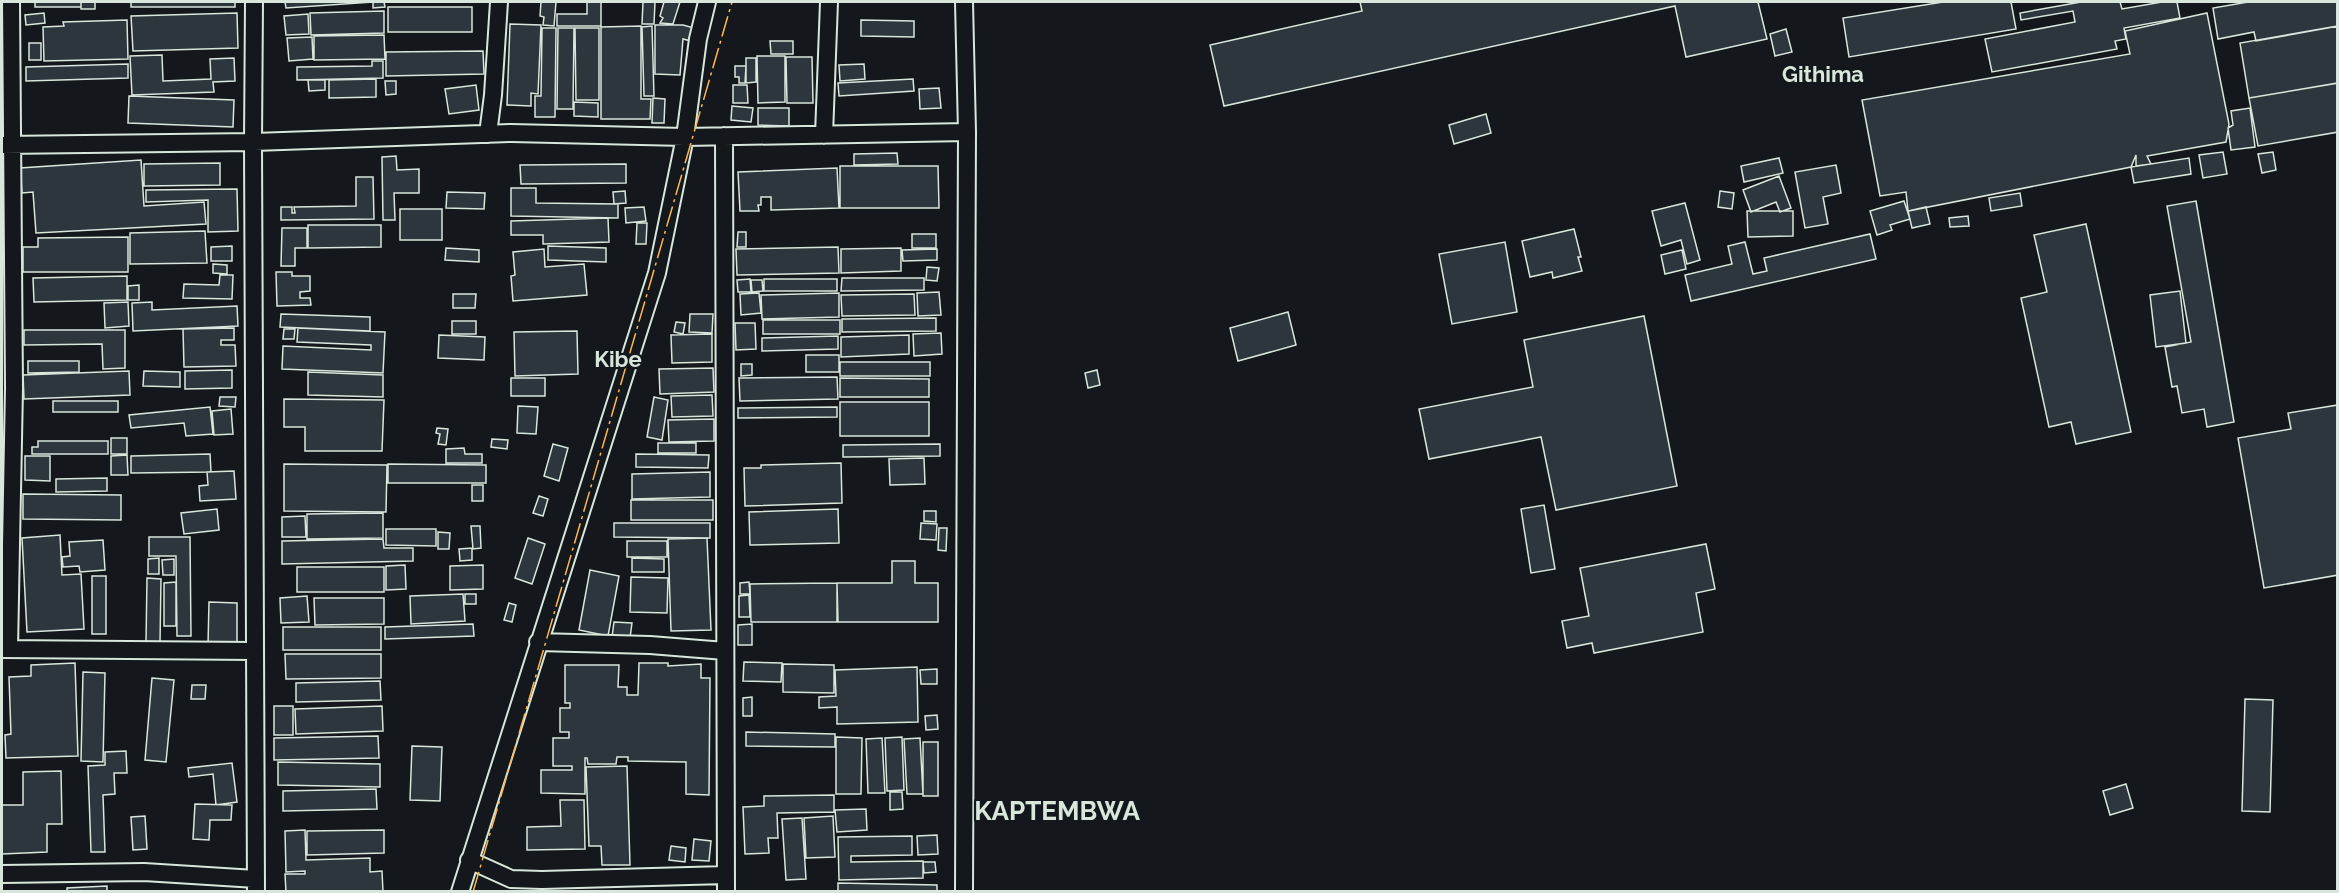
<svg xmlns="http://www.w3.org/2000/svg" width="2339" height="893" viewBox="0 0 2339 893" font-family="Raleway,sans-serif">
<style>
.building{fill:#2c363c;stroke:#d8e6dc;stroke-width:1.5}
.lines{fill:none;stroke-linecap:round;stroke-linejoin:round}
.street-casing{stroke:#d8e6dc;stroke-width:20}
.street{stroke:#14181c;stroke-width:16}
.power{stroke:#ffb74d;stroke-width:1.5;stroke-dasharray:21 4.5 3 4.5;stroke-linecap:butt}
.labels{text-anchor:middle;stroke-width:4.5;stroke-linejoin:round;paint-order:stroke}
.quarter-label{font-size:22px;font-weight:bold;fill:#d8e6dc;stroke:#14181c}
.district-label{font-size:26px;font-weight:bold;fill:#d8e6dc;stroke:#14181c}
</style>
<rect width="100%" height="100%" fill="#14181c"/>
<!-- building -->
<path class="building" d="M35,2H81V7H35Z
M81,2H95V9H81Z
M131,2H235V7H131Z
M285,2H384L385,7L373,8V2L286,8Z
M541,2H556L554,26L543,25L544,17L540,16Z
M587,2H601V26H557V14H587Z
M643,2H655L654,24H642Z
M664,2H680L673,24L660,23L663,18L660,16Z
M1360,2H1758L1767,39L1686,57L1675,6L1224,106L1210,45L1362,11Z
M1943,2H2011L2016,29L1849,57L1843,18Z
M2081,2H2120L2122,9L2162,2H2177L2180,18L2124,28L2126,39L2115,41L2117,49L1992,72L1985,39L2075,22L2073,11L2021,20L2020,13Z
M2248,2H2338V26L2256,41L2254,32L2218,39L2213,8Z
M388,7H472V32H388Z
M384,11V33L311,35L310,13Z
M44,13L45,23L26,25L25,15Z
M237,13L238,48L133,51L131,16Z
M2207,13L2229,124L2226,142L2147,156L2151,164L2136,166V155L2131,167L1908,211L1906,192L1880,196L1862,100L2130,54L2125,31Z
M308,14L309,34L286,35L284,16Z
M127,20L128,59L44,61L43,27L64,26L63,22Z
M861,20L914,21V37L861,36Z
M510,24L541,25L538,94L531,93V106L507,105Z
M655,25H683L694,28L691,41L683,39L680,75L655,74Z
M641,26V99H651L650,119H601V27Z
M652,26L654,96H644L642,27Z
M2338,26V83L2249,98L2240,43Z
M542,28H556L555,117H535V96H541Z
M558,28H574L573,109H557Z
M575,28H599V100H576Z
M1786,29L1792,52L1775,56L1770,34Z
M384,35L385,59L314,60V36Z
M312,37L313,59L289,61L287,38Z
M770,41H793V54H771Z
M29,43H41V60H29Z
M483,51L484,74L386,76V52Z
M162,55L163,81L211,79L210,59L234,58L235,81L213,82L214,92L132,95L130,56Z
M757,56H785V102L758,103Z
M786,57H812L813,103H787Z
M746,58H756V82L746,83Z
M372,61H383V78L297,80V67L372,66Z
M128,64V78L26,81V67Z
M864,64L865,79L840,81L839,65Z
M735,66H746L745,83H739V77H735Z
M376,79V97L329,98V80Z
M913,79L914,91L839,96L838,83Z
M308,80H325V90L309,91Z
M385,81H396V94L386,95Z
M2338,83V132L2258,146L2249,98Z
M476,85L479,110L449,114L445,89Z
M733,85H747L748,103H733Z
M939,88L941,108L920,109L919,89Z
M129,96L234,100L233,127L128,123Z
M653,98L665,99L664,123H652Z
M574,102L598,103V117L574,116Z
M732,106L753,108L751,122L731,120Z
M758,108H789V126L758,125Z
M2250,108L2255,147L2231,150L2228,128L2233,125L2231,111Z
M1486,114L1491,133L1454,144L1449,125Z
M2223,152L2227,174L2203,178L2199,155Z
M2273,152L2276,170L2262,173L2258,154Z
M897,153L898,164L854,165V154Z
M396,156L397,170L419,169V193H394L395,220H383L382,157Z
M1779,158L1783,173L1744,182L1741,166Z
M2189,158L2191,174L2134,183L2131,167Z
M141,160L144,206L204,202L206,224L36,233L33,192L22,193L20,168Z
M220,163V185L144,186V164Z
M626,164V183L521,184L520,165Z
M1836,165L1841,193L1823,197L1828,224L1805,228L1795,172Z
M840,166H938L939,208H840Z
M837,168L839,208L771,210V197H761V205H758L759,211H740L738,172Z
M1779,176L1791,208L1780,212L1776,202L1751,212L1743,190Z
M356,177H373L374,219L281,220V207H292V213H295L294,207L356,206Z
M511,188H536V203L618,204V218L511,216Z
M237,189L238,231L208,232V200L146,202V190Z
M625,191L626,203L614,204L613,192Z
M1720,191L1734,193L1732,209L1718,207Z
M447,192L485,193L484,209L446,208Z
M2020,193L2022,206L1991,211L1989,198Z
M1904,201L1910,219L1890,225L1892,230L1877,235L1870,211Z
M2196,201L2234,422L2207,427L2204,409L2182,413L2177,386L2172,387L2165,347L2191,342L2167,206Z
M1685,203L1700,260L1687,264L1681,240L1661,246L1652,211Z
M644,207L646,221L626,223L625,208Z
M1926,207L1930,224L1912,228L1908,211Z
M400,209H442V240H400Z
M1747,211H1793V236L1748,237Z
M1968,216L1969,226L1950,227L1949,218Z
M608,218L609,242L543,244V235H511V221Z
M637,223H647L646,244H636Z
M2086,224L2131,432L2076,444L2071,422L2049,427L2021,298L2047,292L2034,235Z
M308,225H381V247L308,248Z
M282,228H307V248H295V266H281Z
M1574,229L1581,257H1578L1582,271L1553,278L1552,272L1530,277L1522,241Z
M205,231L207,263L130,264V233Z
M738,232H746V247H737Z
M912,234H936V248H912Z
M1870,234L1876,259L1691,301L1685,275L1732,264L1728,246L1745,242L1753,274L1767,271L1764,258Z
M128,237V272H23V247H38V238Z
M1505,242L1517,312L1452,324L1439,254Z
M232,246V261H211V247Z
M548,246L606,248V262L548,260Z
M838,247L839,273L737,275L736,249Z
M446,248L479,250V262L445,260Z
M901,248V271L841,273V249Z
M544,249L545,267L584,264L587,295L513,301L511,276L515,275L513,252Z
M937,249V260L903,261L902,250Z
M1682,250L1686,269L1665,274L1661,255Z
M213,264L227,265V274L213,273Z
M927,267L939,268L937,281L926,280Z
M276,272H292V276H310V291L300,292V298H310L311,305L277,306Z
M220,275H233L232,299L183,298L184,284L219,285Z
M127,276V300L34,302L33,278Z
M842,278H924V290L841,291Z
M750,279L751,292H738L737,280Z
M764,279H837V291H764Z
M751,280H762L763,291L752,292Z
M139,285V300H128V286Z
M2180,291L2186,343L2156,347L2150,295Z
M939,292L941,315L918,316L917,293Z
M759,293L761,313L741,315L740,294Z
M839,293V317L762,319L761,295Z
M453,294H476L475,308H453Z
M914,294L915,315L842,316L841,295Z
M128,302L129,326L105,328L104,303Z
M152,302V310L237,306L238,326L133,331L132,303Z
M1288,312L1296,345L1238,361L1230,328Z
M281,314L370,317V331L280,327Z
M690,314H713L712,333L689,332Z
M1644,316L1677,486L1556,510L1541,437L1429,459L1419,409L1533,387L1524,340Z
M936,318V331L842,332V319Z
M763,320H840V334H763Z
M452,321H476V334H452Z
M676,322L685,323L683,334L674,332Z
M735,323H755L756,349L736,350Z
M234,328V340H221V345H235L236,366L184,367L183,329Z
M298,328L385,332L383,373L282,369L283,346L371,350V345L297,342Z
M284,329H295L294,339H283Z
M24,330H125V368L103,369L102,344L24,345Z
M577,331L578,374L515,376L514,332Z
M941,333L942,354L914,356L913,334Z
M712,334V362L672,363L671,335Z
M439,335L485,337L484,360L438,358Z
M909,335V354L841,357V337Z
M838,336V349L762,351V338Z
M806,355H839V372H806Z
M28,361H79V372L28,373Z
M840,362H930V376H840Z
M741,364H752V375L741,376Z
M713,368L714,392L660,394L659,369Z
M232,370V388L185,389V371Z
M1097,370L1100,385L1088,388L1085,373Z
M129,371L130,395L24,399L23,375Z
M144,371L180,372V387L143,386Z
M308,372L383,375V397L308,395Z
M837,377L838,399L740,401L739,378Z
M511,378H545V396H511Z
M840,378L929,379V397H840Z
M712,395L713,416L672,417L671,396Z
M220,397H236L235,407L219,406Z
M654,397L668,400L662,440L647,437Z
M284,399L384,400L382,451H305V427H284Z
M53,401H118V412H53Z
M840,402H929V436H840Z
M2338,405V575L2264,588L2238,438L2291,429L2288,413Z
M518,406L538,407L536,434L517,433Z
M210,407L213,434L186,436L184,423L131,428L129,415Z
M837,407V417L738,418V408Z
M231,409L233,434L214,435L212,411Z
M714,419V441L669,442L668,420Z
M437,428L448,429L446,445L438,444L440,434L436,433Z
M111,438H127V454H111Z
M492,439L508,440L507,449L491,447Z
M38,441H108V454H32V447H38Z
M658,443H696V453H658Z
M553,444L568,448L559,481L544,476Z
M940,444V456L843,457V445Z
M464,448L465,454H482V463H446V449Z
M210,454L211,472L131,473V456Z
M636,454L709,455L708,468L636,467Z
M127,455L128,475H111V456Z
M25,456H50V481L25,480Z
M924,458L925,484L890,485L889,459Z
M841,463L842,503L745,506L744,468H761V465Z
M284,464L387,465L386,512L284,511Z
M388,464L486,465V483H388Z
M234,471L236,499L200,501L199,486L208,485L207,472Z
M710,472V497L632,499V474Z
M107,478V491L56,492V479Z
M472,485H483V501H472Z
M23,494L121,495V520L23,519Z
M539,496L548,499L543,516L533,513Z
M631,500H713V520H631Z
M1544,505L1555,569L1531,573L1521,509Z
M217,509L219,530L184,534L181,513Z
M838,509L839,543L750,545L749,512Z
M924,511H936V522L924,521Z
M383,513V538L307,539V514Z
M305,516L306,537H282V517Z
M614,523H710V538L614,537Z
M921,523L937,524L936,540L920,539Z
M471,526H480L481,548L473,549Z
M939,528H947L946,551L938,550Z
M386,529H436V546L386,545Z
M438,532L450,533L449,549H438Z
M60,535L62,575L81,574L84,629L27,632L22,538Z
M149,537H190L191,636H177L176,556H149Z
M528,538L545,544L532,584L515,578Z
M707,538L711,630L671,631L668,539Z
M383,539L384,548H413V561L282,564V541Z
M103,540L105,570L80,572L79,566L63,567L62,557L70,556L69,542Z
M627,541H667V557H627Z
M1706,544L1715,589L1696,593L1703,632L1594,653L1592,643L1567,648L1562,621L1589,616L1580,568Z
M472,548V560L460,561L459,549Z
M159,558V574H148V559Z
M632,558L664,559V572H632Z
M174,559V575H163L162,560Z
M892,561H915V583H938V622H838L837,583H892Z
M405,565L406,589L386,590V566Z
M483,565V589L450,590V566Z
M297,567H384V592H297Z
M590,570L619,576L608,636L579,630Z
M92,576H106V634H92Z
M631,577L668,578L667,613L630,612Z
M147,578L161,579L160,643L146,642Z
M176,582V626H164V583Z
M749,582L750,594H740V583Z
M837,583V622H751L750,584Z
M463,594L465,621L411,624L410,596Z
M465,594H476V604H465Z
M749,595L750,617H739V596Z
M307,596L309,622L281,623L280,598Z
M314,598H384V624L315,625Z
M209,602L237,603V646L208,645Z
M509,603L516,605L512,622L504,620Z
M614,622L632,623L630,638L612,637Z
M473,624L474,636L385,639V627Z
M752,624V645H738V625Z
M283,627H381V650H283Z
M285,654H381V678L286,679Z
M744,662L782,663L781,682L743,681Z
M75,663L78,756L6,758L5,735L11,734L9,677L31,676V665Z
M639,663H668V666L701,664V678H710L709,795L686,794V762L628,761V757H617L616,764H588L587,758H585V794L541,793V770H572V766H553V738H569V732H560V708H570V703H565V665H619L618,687H627V695H638Z
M783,664L834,665V693L783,692Z
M917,667L918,722L837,724V707L819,708V697L836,696L835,670Z
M937,669V684H921L920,670Z
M83,672L105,673L103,762L81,761Z
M152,678L174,680L166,762L145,760Z
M380,681L381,700L296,702V683Z
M192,685H206L205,699H191Z
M752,697V716H743V698Z
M2245,699L2273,700L2270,812L2242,811Z
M274,706H293V735H274Z
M382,706L383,731L296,734L295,709Z
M937,715L938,729L926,730L925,716Z
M746,732L835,734V747L746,746Z
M378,736L379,758L274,760V738Z
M836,737L862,738L861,794H836Z
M902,737L904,790L887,791L885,738Z
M882,738L885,793H868L866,739Z
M920,738L923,794H907L904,739Z
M923,742H938V796H923Z
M412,746L442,747L440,801L410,800Z
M126,751L127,773H114L115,794L103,795L105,852H91L88,766L105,765V752Z
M278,762L380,764V787L278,785Z
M232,763L237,802L216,805L213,774L189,777L188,768Z
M627,766L630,865H602L601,846H589L586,767Z
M61,771L62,824H47V852L2,854V805H23V772Z
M2126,784L2133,808L2110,815L2103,791Z
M376,789L377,809L283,811V791Z
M890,792H902L903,809L890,810Z
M834,795V812L777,813L778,838H768L769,853L745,854L743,807L764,806V796Z
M560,800H584L585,849L527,850V827L561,826Z
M195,804L232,805L231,820H210L209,840L193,839Z
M866,809L867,830L837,832L835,810Z
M145,816L147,849L133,850L131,817Z
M833,816L835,857L806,858L804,818Z
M802,818L806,879L786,880L782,819Z
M305,830L306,860L370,858V872L382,871L383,892H286L285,874H305V871L286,872L285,831Z
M384,830V853L307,855V831Z
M937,835L938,854L918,855L917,836Z
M912,836V855L851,856V862L923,861V878L839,880L838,837Z
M694,839L711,841L709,861L692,860Z
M671,846L686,848L685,862L669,860Z
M923,862H935L936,872L924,873Z
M838,883L937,885V892H838Z
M107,886V892H67V888Z"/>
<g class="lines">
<defs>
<path id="street" d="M254,2L253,142L256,892
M488,134L493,95L499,2
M824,135L829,2
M724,136L726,892
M2,145L253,142L511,133L685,137L967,132
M538,642L650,645L725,651
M2,649L255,651
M9,649L14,388L11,2
M469,860L511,879L542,880L726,875
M2,874L144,872L256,879
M460,892L657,273L685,137L698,39L707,2
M964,892L967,132L964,2"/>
</defs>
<!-- street casing -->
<use href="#street" class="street-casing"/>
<!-- street -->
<use href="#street" class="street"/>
<!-- power -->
<path class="power" d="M473,892L732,2"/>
</g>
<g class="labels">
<!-- quarter labels -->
<g class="quarter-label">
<text x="1823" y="82">Githima</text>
<text x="618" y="367">Kibe</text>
</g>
<!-- district labels -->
<g class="district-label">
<text x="1057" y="820">KAPTEMBWA</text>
</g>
</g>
<!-- border -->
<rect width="2339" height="893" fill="none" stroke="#d8e6dc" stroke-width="6"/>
</svg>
